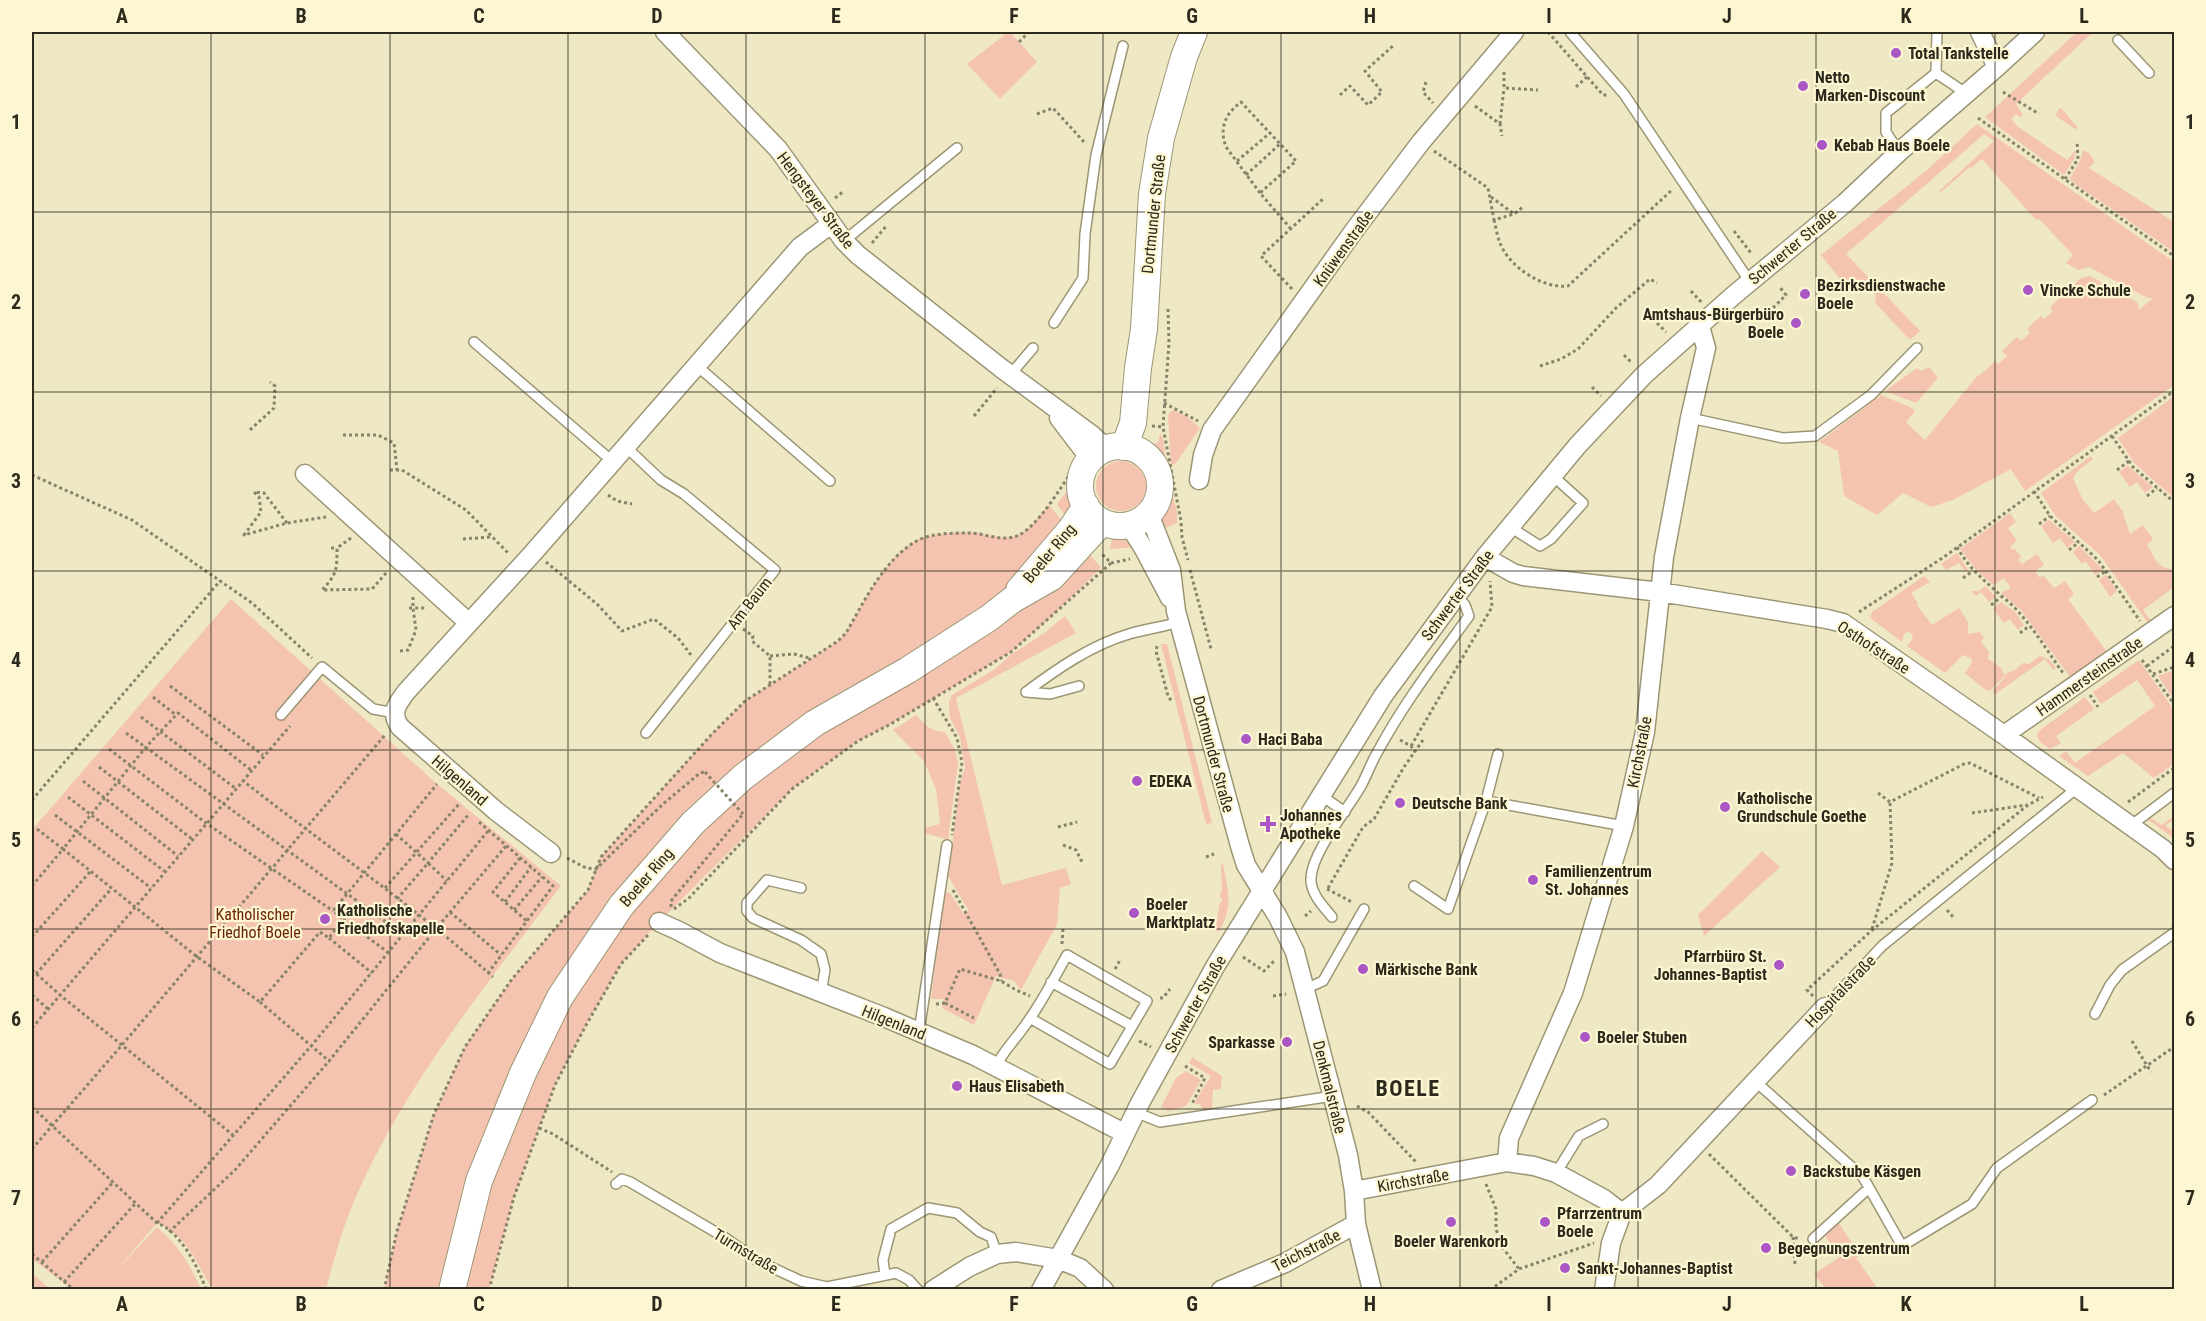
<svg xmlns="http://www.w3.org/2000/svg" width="2206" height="1321" viewBox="0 0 2206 1321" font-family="'Roboto Condensed',sans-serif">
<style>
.green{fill:#f4c4b1}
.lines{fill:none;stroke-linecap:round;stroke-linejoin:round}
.service-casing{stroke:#9c9674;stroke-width:12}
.minor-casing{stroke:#9c9674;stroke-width:21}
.secondary-casing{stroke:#9c9674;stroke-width:28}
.path{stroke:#88836b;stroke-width:3;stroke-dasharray:3 3;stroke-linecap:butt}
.service{stroke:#fff;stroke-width:9}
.minor{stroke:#fff;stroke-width:18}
.secondary{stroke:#fff;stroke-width:26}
.path-bridge{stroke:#88836b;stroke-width:3;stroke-dasharray:3 3;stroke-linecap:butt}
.grid{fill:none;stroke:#2c2a1c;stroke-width:1.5;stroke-opacity:0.55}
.poi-dot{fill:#aa56c5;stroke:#fdf6d2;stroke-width:2}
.labels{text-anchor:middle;stroke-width:4.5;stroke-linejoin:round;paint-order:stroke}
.poi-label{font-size:16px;font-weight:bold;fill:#2c2a1c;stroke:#fdf6d2;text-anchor:start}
.street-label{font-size:16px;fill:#2c2a1c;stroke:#fdf6d2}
.park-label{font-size:16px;fill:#692504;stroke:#fdf6d2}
.district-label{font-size:22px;font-weight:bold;letter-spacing:1.5px;fill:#2c2a1c;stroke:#fdf6d2}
.neatline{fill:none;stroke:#2c2a1c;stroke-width:2}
.grid-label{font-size:20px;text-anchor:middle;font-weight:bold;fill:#2c2a1c}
</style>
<rect width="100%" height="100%" fill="#efe8c5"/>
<!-- green -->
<path class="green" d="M1008,32H1010L1037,62L1000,99L967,64Z
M2077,32H2093L2016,104L2023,115L2020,117L2016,114L2011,119L2017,126L2067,160L2076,150L2074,159L2064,175L1985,117Z
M2060,108H2061L2078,128L2075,129L2056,116L2057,112Z
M1977,124L2174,262V385L2025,491L2011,469L1953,500L1931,507L1903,493L1877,515L1844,496L1838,451L1819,442L1881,395L1912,408L1915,411L1906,422L1925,440L1978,375L1979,376L1995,361L1998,364L2007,356L2002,351L2017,337L2021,341L2030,333L2027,329L2041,316L2044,319L2053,311L2050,307L2081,278L2090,276L2137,302L2139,310L2153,298H2148L2089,267L2078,270L2066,263L2073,255L2039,219L2036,220L1982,159L1971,168L1970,167L1940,193L1939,191L1994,141L1984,134L1846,254L1920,331L1910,340L1875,303L1876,295L1860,284L1847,288L1821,255L1927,170Z
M2083,150L2089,153L2095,162L2089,168L2174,222V252L2071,181L2070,178L2080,161Z
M1929,367L1938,378L1916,403L1885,391L1917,368L1921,371Z
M2174,396V498L2135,464L2118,438Z
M1174,410L1186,416L1200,428L1176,463L1171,466L1168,416L1170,412Z
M1160,434L1163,438L1166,465H1164L1154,445L1158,442Z
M2091,456L2093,459L2079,470L2073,478L2083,500L2094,513L2114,499L2124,513L2123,514L2130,534L2143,525L2153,539L2147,545C2156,558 2156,569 2174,569V587L2143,610L2151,621L2148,623L2100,555L2055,515L2041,493Z
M1096 486a25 25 0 1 1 50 0a25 25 0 1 1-50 0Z
M2128,465L2129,467L2153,487L2145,493L2137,482L2130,487L2119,472Z
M1074,481L1075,504L1065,515L1058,506V503Z
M1170,486L1177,511V523L1162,529L1161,517L1168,487Z
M1049,505L1101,568L1052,616L1011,652L889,725L858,741L792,789L659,922L621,964L585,1027L555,1085L514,1197L489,1289L384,1290L397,1231L434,1114L466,1045L512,979L588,890L601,857L711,735L745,701L838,641L846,633C863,604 885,558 915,541C929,533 963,531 979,533C993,536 1006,541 1020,534C1031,529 1040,514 1049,505Z
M2010,513L2016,522L2008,528L2017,541L2010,547L2013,550L2015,549L2021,557L2018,560L2022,564L2037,554L2044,565L2035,571L2039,577L2044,576L2054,588L2065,581L2074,594L2068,599L2107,652L2070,677L2021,610L2001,593L2011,588L2004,578L1993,585L1976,570L1960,549Z
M2049,520L2075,542L2067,548L2060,538L2053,543L2041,526Z
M1113,534L1123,537L1135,547L1110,549Z
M2079,546L2103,570L2095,575L2086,562L2081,563L2073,552Z
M1957,553L1968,570L1966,572L1959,563L1946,570L1941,564Z
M2106,575L2117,591L2110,597L2099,580Z
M1924,576L1930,582L1911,593L1918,603L1917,605L1932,625L1959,608L1968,622V634L1980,632L1984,638L1981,642L1989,652L1988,659L2000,667L2005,675L1990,691L1984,689L1965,673L1972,662L1971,658L1963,655L1945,673L1907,646L1913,638L1910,631L1904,634L1902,642L1870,618L1872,612Z
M1985,586L1996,597L1989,602L1981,592L1976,596L1971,591H1979Z
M231,599L436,783L561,886C488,983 409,1079 359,1190C344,1222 335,1256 326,1289H212C197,1263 187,1235 157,1223L114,1273L157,1227C178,1245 190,1264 201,1289H72L32,1259V830Z
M2001,602L2015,612L2024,625L2018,630L2010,619L2004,623L1993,609Z
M1065,616L1076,633L956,698L1002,885L1066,868L1071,884L1060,888L1057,924L1021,990L1014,981L996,976L974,1025L942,1008L943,999H931L944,892L950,893L964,914L969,911L948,876L960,783L965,768L960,737L950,718L949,702L952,695L995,669L1012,654L1043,634Z
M1161,644H1167L1212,823L1206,824Z
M2040,656L2049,659L2056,668L2053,670L2045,659L1994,695L1993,690L2000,683L2007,673L2015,670L2023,663L2029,664Z
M2139,660L2174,710V764L2154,778L2123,753L2088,776L2059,756L2066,751L2075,763L2155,706L2137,680L2101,704L2093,692Z
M2174,670V683L2172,685L2174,689V700L2158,676Z
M2085,697L2094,709L2056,736L2061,743L2050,749L2040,742L2037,735L2040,730Z
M916,715C925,725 930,731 945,732L955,750L958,763L948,840L925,833V828L940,824L936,789L924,761L893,730Z
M2174,816V819L2165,826L2174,831V835L2172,837L2147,819L2149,817L2162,825Z
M1762,851L1780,867L1704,936L1698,915Z
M1223,864C1228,892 1234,905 1219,932L1215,930L1220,902L1223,901L1220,896L1222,889L1221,865Z
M1192,1057L1222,1076L1221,1089L1213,1090L1212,1108L1203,1110L1200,1104H1196V1100L1211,1076L1189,1063Z
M1186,1071L1201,1080L1186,1106L1168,1111L1161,1107L1176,1078Z
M1839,1223L1855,1248L1863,1243L1869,1250L1856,1258L1878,1289H1820L1824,1287L1814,1274L1840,1257L1825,1236Z
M32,1273L50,1289H32Z"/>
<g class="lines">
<defs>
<path id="service" d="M1570,32L1624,94L1750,282
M2118,40L2149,73
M1936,73L1937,32
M1899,152L1886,132V113L1936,73L1967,94
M844,241L957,148
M1054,323L1083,278L1085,234L1096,155L1123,46
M474,342L612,461
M696,365L830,481
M1010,375L1033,348
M1690,418L1783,438L1815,436L1871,395L1917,348
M625,446L661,480L684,494L775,570L646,733
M1510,527L1540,546L1551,539L1583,503L1552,475
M1026,692C1057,669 1091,645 1129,634C1145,629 1163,627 1179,622
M1026,692L1050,694L1079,686
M281,715L322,667L373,709L395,713
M1322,796L1345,812
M1486,801L1498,754
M2129,827L2174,793
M1414,886L1448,909L1486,801L1624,826
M801,888L767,880L747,903V911L753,918L801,940L821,954L825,970L821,993
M1332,917C1323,906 1310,893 1311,878C1312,852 1348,809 1361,786C1367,775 1371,763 1377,753C1403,704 1437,660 1469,616L1465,605L1456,595
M1051,982L1132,1026
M1305,989L1323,981L1364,909
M1825,1007L1882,946L2077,788
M2095,1014L2110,985L2122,970L2174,933
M919,1032L947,845
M996,1066C1004,1050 1016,1039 1026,1024C1042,1003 1054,978 1067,955L1147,1001L1110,1064L1030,1018
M1755,1081L1863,1177L1902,1246L1972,1204L1997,1168L2092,1100
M1135,1112L1160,1122L1333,1096
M1556,1173L1579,1136L1603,1124
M616,1184L622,1179L630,1182L724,1237L758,1261L801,1281L827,1287L896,1273L909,1280L918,1290
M1813,1239L1869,1188
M885,1275L883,1260L891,1229L928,1208L957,1213L980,1232L991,1237L997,1254"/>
<path id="minor" d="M665,32L778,149L844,241L858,255L1001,368L1092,435L1107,449
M1980,32L1997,67
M1059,418L1091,460
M305,474L469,623
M1199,480L1203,455L1212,430L1353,232L1421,142L1514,32
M1149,514L1171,570L1176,611L1240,846L1246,865L1278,917L1295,952L1348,1155L1354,1191L1356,1224L1372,1290
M1129,525L1144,549L1170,598
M1485,557L1513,573L1523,576L1660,592L1827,619L1843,623L2004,735L2163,849L2174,860
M2004,735L2174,616
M551,853L496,811L400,727C390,713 397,704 406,692L533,553L800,247L831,224
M659,922L679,931L720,953L884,1017L973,1055L1124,1133
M1507,1162L1509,1138L1573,993L1624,826L1645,732L1664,557L1690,418L1706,348L1700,326
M1354,1191L1507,1162L1534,1166L1556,1173L1604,1199L1622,1213L1611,1243L1604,1290
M1622,1213L1658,1185L1825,1007
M933,1290L969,1267L997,1254L1016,1252L1058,1259L1080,1268L1104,1290
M1041,1290L1110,1165L1140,1103L1216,965L1383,696L1485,557L1578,445L1644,375L1734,295L1845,203L1899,152L1997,67L2035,32
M1221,1290L1285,1263L1356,1224"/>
<path id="secondary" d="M1080 486a40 40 0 1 1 80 0a40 40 0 1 1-80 0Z
M1124,447L1133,423L1138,368L1144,329L1152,194L1161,138L1184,57L1194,32
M1019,590L1071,529L1086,506
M452,1290L479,1181L523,1073L560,997L621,906L693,823L743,777L815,723L908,670L989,618L1012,600L1052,577L1102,522"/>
</defs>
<!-- service casing -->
<use href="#service" class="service-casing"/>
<!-- minor casing -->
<use href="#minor" class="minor-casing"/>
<!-- secondary casing -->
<use href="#secondary" class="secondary-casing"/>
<!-- path -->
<path class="path" d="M1548,32L1603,95H1608
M1019,42L1029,32
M1504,72V88L1538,90
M1426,82L1423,92L1433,103
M1576,87L1588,76
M2003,92L2039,114
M1340,95L1350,86L1368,105L1382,92L1365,71L1394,45
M1475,106L1500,124L1502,136
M1037,114L1053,108L1085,143
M1978,118L2174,256
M1500,124L1504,88
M1434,151L1488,188L1494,220L1514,214L1523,207
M1237,161L1270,133
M1246,175L1280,144
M2065,179L2078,159L2077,141
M1260,193L1226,147C1219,128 1225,114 1241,102L1296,161L1260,193L1291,229
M1491,197L1514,214
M835,198L844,191
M1494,220C1496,227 1497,236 1500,243C1509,267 1543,289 1568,286L1673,189
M1734,231L1751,253
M872,243L887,225
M1292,289L1261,256L1323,199
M1691,291L1702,303
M1168,309L1169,343L1163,427L1181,521L1182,537L1188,560
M1774,313L1772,309L1786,295L1779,286
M1657,323L1666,332
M1624,355L1631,362
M1540,366L1561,359L1578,349L1616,308L1650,279L1657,283
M1592,387L1601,396
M1164,403L1198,421
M974,416L997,388
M1152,426L1163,427
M250,430L274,408L275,386L270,382
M343,435H378L394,443L397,470
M2112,436L2133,467L2174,502
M390,470H402L466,510L509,554
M2117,470L2129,461
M32,475L132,520L252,603L312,658
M2034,491L2050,516L2098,560L2140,621
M608,495L617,501L632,504
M2147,496L2157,488
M287,523L264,493L254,492L259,497L261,512L244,535L287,523L326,517
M2039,524L2050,516
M351,538L337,548C337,570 337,574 322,590L372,589L387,572
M463,539L491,537
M1957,547C1971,573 1994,588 2015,608C2033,627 2048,652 2063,673
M331,548H337
M2069,550L2079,542
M546,562L597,604L622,631L654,619L678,638L691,655
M1111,563L1130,559
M1190,570L1211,649
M2097,577L2106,571
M1963,578L1973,571
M1991,605L2001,597
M409,608H413V595
M1859,612L1944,557L2174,391
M743,629L753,636L752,641L770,656V684
M2020,633L2029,626
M1157,646L1156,651L1168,696L1172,702
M400,651L408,650L416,630L413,608H426
M770,656L794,654L809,658
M2142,660L2174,704
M2147,666L2174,646
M2153,674L2174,667
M170,686L263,755
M2090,695L2098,707
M153,697L176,715
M933,698L957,738L962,762L952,835
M141,717L235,788
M126,733L404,935
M1400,740L1411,746L1415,752
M1411,746L1492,607L1490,581
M109,749L206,823L333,911
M99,767L192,839
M242,780C326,846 414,906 493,977
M83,781L178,856
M1878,793L1890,802L1964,764L1970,763L2039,798
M68,797L164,871
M32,800L220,581
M2128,802L2174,768
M1972,813L2027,805
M55,815L151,888
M479,822L553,886L488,973
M1058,827L1077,822
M37,829L63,849L146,747L178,713L251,770
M396,834L428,863L469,814
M1063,845L1076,850L1082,862
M1206,857L1214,854
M520,858L493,892L527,921
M567,858L586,868L596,869L663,804L700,773L705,772
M32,886L63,849L196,956L260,1002L320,932L329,938L343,919L333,911L437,784
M385,888L459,804
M1328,888L1363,827L1374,819L1404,767L1423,740
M1327,889L1352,902
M953,890L1000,974L1001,981
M397,899L428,863L447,881
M505,902L531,867
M671,907V901L743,814
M674,909L689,898L792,789L858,741L889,725L1011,652L1111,563L1101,553
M514,910L542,877
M1947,910L1954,918
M450,912L501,955
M1305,916L1311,911
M343,919L389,953
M1872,929L1892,863L1890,802
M32,937L90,872
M329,938L372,973
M1062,944L1063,928
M1243,957L1264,971L1275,960
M1115,969L1120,960
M32,970L60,995L233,1135
M36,974L111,889
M32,995L48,1009
M1273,996L1286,994
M1813,996L1807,990L1871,931L2028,805L2043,797
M1160,998H1163L1170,989
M260,1002L329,1061L435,930L506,846
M945,1003L974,1018
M936,1004L945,1003L960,969L1001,981L1016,990L1030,996
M32,1028L290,726
M1139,1041L1151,1047
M2132,1041L2151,1072
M1185,1066L1205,1078L1192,1104
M2104,1095L2174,1047
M1357,1106L1368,1112L1416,1162
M32,1107L157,1223C180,1231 199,1268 206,1290
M539,1128L553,1134L612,1172
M32,1149L122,1045L385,735
M1709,1154L1793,1237L1800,1239
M1486,1184L1496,1209V1229L1502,1247L1519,1269
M157,1223L312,1045L488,831
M169,1232L235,1170L329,1061
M1793,1237L1795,1264
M32,1254L74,1290
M42,1262L113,1182
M64,1282L136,1203
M384,1290L397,1231L434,1114L465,1047L512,979L588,890L601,857L711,735L745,701L838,641L846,633C864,602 883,561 915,542C929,533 952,533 969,533C986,533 1002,543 1019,535C1039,525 1061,487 1074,468
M489,1290L514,1197L555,1085L585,1027L621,964L648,935
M1490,1290L1519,1269L1594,1243"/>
<!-- service -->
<use href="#service" class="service"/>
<!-- minor -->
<use href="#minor" class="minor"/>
<!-- secondary -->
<use href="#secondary" class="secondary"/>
<!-- path-bridge -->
<path class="path-bridge" d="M705,772L743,814"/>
</g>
<!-- grid -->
<path class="grid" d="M211,32V1290M390,32V1290M568,32V1290M746,32V1290M925,32V1290M1103,32V1290M1281,32V1290M1460,32V1290M1638,32V1290M1816,32V1290M1995,32V1290M32,212H2174M32,392H2174M32,571H2174M32,750H2174M32,929H2174M32,1109H2174"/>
<!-- markers -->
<g class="poi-dot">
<circle cx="1896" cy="53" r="6"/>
<circle cx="1803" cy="86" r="6"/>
<circle cx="1822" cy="145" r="6"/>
<circle cx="2028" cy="290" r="6"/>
<circle cx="1805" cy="294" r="6"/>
<circle cx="1796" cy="323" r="6"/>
<circle cx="1246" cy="739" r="6"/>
<circle cx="1137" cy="781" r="6"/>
<circle cx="1400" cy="803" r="6"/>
<circle cx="1725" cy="807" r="6"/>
<path d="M1265 815h6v6h6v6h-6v6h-6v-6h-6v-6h6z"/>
<circle cx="1533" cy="880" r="6"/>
<circle cx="1134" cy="913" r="6"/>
<circle cx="325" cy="919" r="6"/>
<circle cx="1779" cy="965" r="6"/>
<circle cx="1363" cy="969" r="6"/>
<circle cx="1585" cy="1037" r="6"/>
<circle cx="1287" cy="1042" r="6"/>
<circle cx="957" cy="1086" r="6"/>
<circle cx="1791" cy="1171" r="6"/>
<circle cx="1451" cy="1222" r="6"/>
<circle cx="1545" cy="1222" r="6"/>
<circle cx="1766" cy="1248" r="6"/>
<circle cx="1565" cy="1268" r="6"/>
</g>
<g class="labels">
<!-- poi labels -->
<g class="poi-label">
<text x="1908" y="59">Total Tankstelle</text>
<text x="1815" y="83">Netto<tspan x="1815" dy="18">Marken-Discount</tspan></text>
<text x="1834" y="151">Kebab Haus Boele</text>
<text x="1817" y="291">Bezirksdienstwache<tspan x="1817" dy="18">Boele</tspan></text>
<text x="2040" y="296">Vincke Schule</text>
<text x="1784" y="320" text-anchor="end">Amtshaus-Bürgerbüro<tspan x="1784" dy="18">Boele</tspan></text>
<text x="1258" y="745">Haci Baba</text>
<text x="1149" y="787">EDEKA</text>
<text x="1737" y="804">Katholische<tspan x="1737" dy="18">Grundschule Goethe</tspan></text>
<text x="1412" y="809">Deutsche Bank</text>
<text x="1280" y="821">Johannes<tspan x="1280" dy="18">Apotheke</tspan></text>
<text x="1545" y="877">Familienzentrum<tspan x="1545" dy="18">St. Johannes</tspan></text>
<text x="1146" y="910">Boeler<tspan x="1146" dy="18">Marktplatz</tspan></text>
<text x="337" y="916">Katholische<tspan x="337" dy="18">Friedhofskapelle</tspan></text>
<text x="1767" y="962" text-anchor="end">Pfarrbüro St.<tspan x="1767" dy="18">Johannes-Baptist</tspan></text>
<text x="1375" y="975">Märkische Bank</text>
<text x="1597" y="1043">Boeler Stuben</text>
<text x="1275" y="1048" text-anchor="end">Sparkasse</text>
<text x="969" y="1092">Haus Elisabeth</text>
<text x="1803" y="1177">Backstube Käsgen</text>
<text x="1557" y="1219">Pfarrzentrum<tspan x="1557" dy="18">Boele</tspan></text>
<text x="1451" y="1247" text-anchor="middle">Boeler Warenkorb</text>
<text x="1778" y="1254">Begegnungszentrum</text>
<text x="1577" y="1274">Sankt-Johannes-Baptist</text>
</g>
<!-- street labels -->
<g class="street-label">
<text transform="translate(816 200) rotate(53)" y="6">Hengsteyer Straße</text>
<text transform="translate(1153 214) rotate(-84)" y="6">Dortmunder Straße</text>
<text transform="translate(1792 246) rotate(-40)" y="6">Schwerter Straße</text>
<text transform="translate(1343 248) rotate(-54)" y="6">Knüwenstraße</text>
<text transform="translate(1049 553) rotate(-50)" y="6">Boeler Ring</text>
<text transform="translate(1457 595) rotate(-53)" y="6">Schwerter Straße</text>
<text transform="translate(749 603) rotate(-52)" y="6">Am Baum</text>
<text transform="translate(1874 647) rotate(33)" y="6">Osthofstraße</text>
<text transform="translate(2089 676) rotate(-35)" y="6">Hammersteinstraße</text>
<text transform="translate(1639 752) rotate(-79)" y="6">Kirchstraße</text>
<text transform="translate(1214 754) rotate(75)" y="6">Dortmunder Straße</text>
<text transform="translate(460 780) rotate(41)" y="6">Hilgenland</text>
<text transform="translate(646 877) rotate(-49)" y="6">Boeler Ring</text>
<text transform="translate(1840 991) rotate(-46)" y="6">Hospitalstraße</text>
<text transform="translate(1195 1004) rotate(-61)" y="6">Schwerter Straße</text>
<text transform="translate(894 1022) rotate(22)" y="6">Hilgenland</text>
<text transform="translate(1330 1087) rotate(76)" y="6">Denkmalstraße</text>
<text transform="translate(1413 1180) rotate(-10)" y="6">Kirchstraße</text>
<text transform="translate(1306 1250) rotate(-27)" y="6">Teichstraße</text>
<text transform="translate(746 1251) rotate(31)" y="6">Turmstraße</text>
</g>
<!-- park labels -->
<g class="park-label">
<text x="255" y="920">Katholischer<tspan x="255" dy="18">Friedhof Boele</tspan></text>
</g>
<!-- district labels -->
<g class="district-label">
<text x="1408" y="1096">BOELE</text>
</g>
</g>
<!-- border -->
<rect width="2206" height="1321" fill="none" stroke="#fdf6d2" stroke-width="66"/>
<rect x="33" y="33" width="2140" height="1255" class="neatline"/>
<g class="grid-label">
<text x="122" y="23">A</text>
<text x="301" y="23">B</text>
<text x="479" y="23">C</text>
<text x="657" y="23">D</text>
<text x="836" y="23">E</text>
<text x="1014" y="23">F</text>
<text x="1192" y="23">G</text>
<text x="1370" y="23">H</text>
<text x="1549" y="23">I</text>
<text x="1727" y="23">J</text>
<text x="1906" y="23">K</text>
<text x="2084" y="23">L</text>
<text x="16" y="129">1</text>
<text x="2190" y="129">1</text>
<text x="16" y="309">2</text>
<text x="2190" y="309">2</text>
<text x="16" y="488">3</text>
<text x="2190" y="488">3</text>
<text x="16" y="667">4</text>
<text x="2190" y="667">4</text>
<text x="16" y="847">5</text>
<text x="2190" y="847">5</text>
<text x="16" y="1026">6</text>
<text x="2190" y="1026">6</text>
<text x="16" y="1205">7</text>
<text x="2190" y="1205">7</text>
<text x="122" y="1311">A</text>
<text x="301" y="1311">B</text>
<text x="479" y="1311">C</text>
<text x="657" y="1311">D</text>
<text x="836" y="1311">E</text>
<text x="1014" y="1311">F</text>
<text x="1192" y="1311">G</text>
<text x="1370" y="1311">H</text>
<text x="1549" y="1311">I</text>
<text x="1727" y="1311">J</text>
<text x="1906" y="1311">K</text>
<text x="2084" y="1311">L</text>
</g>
</svg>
